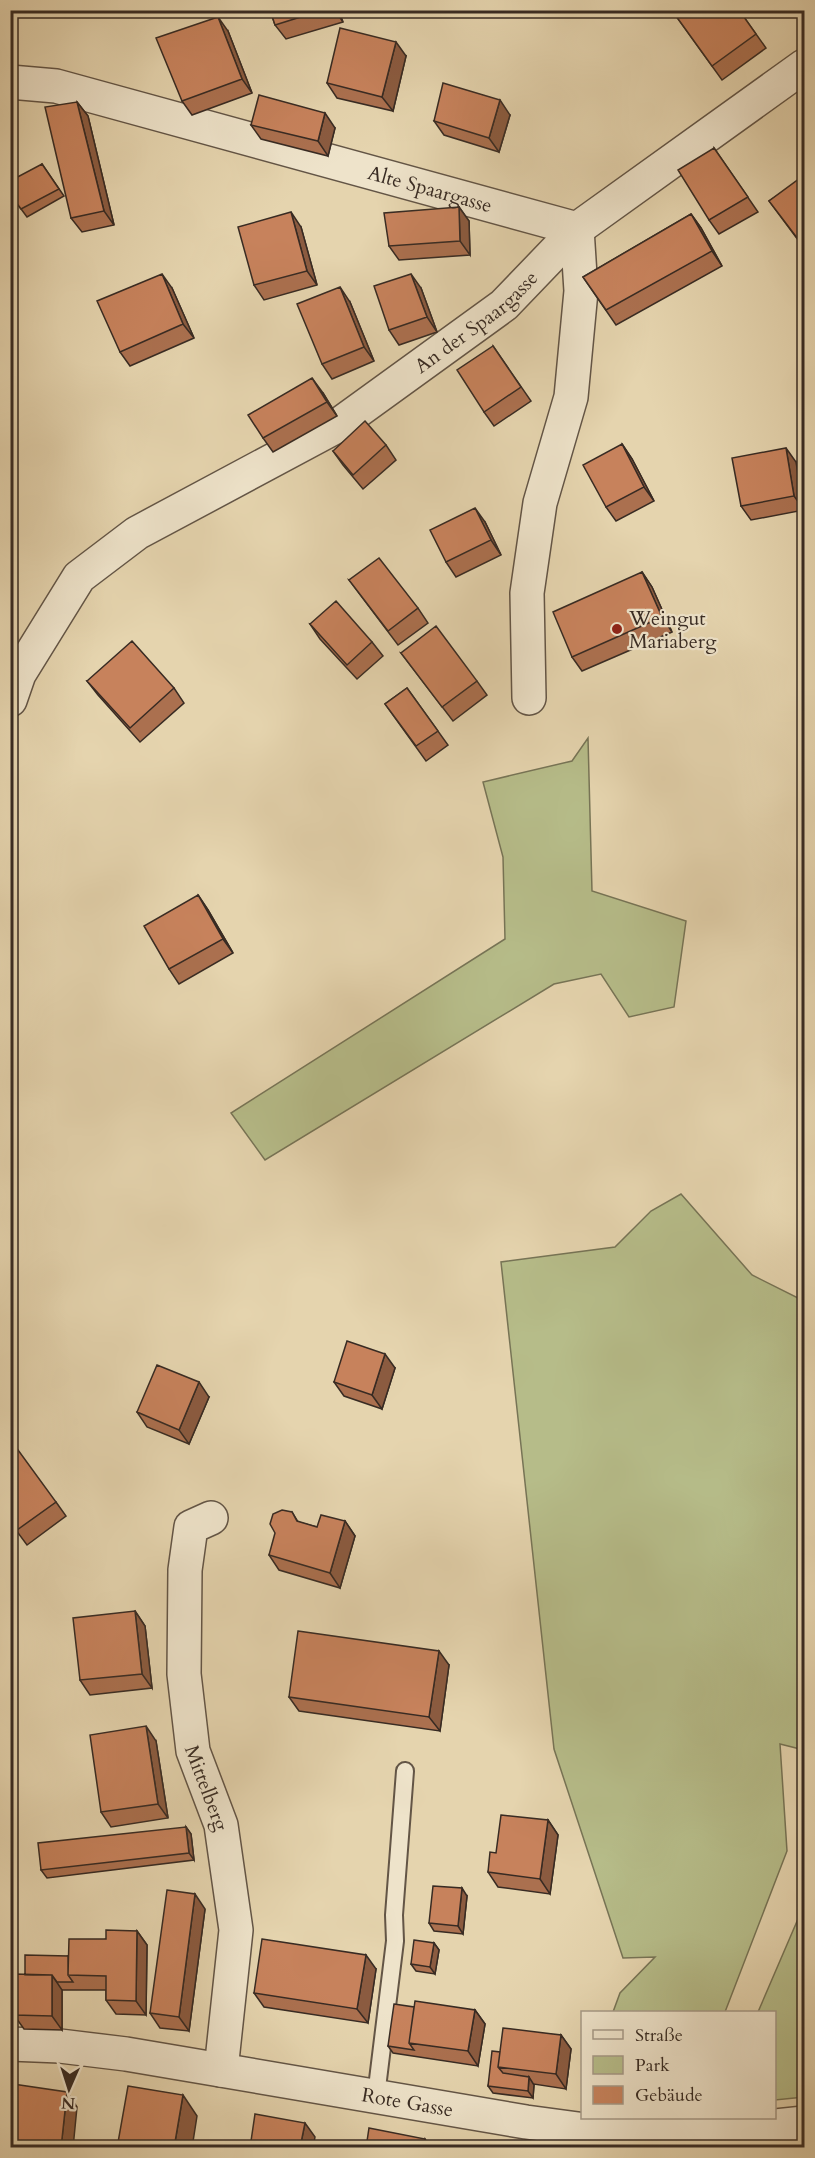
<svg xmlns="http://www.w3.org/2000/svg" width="815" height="2158" viewBox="0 0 815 2158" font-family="Cardo,serif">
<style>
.green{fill:#b6bc89;stroke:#777456;stroke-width:1.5}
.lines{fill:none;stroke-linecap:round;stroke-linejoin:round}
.service-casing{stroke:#635546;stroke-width:20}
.minor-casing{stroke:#635546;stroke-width:36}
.service{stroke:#eee3ca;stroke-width:16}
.minor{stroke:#eee3ca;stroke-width:33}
.wall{fill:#ab704f;stroke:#382b23;stroke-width:1.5}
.shaded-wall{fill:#8b5b40;stroke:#382b23;stroke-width:1.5}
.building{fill:#c7825c;stroke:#382b23;stroke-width:1.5}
.poi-dot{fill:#8f2418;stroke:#eee3ca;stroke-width:2}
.labels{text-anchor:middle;stroke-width:4.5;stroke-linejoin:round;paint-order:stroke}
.street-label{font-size:20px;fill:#382b23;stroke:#eee3ca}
.poi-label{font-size:20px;fill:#382b23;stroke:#eee3ca;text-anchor:start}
</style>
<rect width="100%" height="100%" fill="#e5d4ae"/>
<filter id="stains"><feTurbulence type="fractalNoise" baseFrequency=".00333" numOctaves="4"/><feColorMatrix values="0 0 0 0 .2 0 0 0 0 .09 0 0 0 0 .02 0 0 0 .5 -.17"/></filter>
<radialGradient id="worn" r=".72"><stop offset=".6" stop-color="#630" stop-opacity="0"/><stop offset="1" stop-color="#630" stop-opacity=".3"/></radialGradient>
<!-- green -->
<path class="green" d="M588,738L592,891L686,921L674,1007L629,1017L601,974L554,984L265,1160L231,1113L505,939L503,857L483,782L572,761Z
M681,1194L752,1275L804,1301V1750L780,1744L787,1851L725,2012H613L620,1993L655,1957L623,1958L554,1749L501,1262L615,1247L651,1211Z
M804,1905V2097L775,2100L774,2012H758Z"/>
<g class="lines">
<defs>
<path id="service" d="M376,2096L395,1941L394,1915L405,1771"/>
<g id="minor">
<path id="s1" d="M10,82L56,86L577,229L804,66"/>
<path d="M529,698L527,593L540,503L571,397L581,291L577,229"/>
<path id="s2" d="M10,700L19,674L79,577L137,533L337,426L504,305L577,229"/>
<path id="s3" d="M211,1518L191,1527L185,1570L184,1674L193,1751L221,1825L236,1930L221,2070"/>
<path id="s4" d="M10,2044L60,2046L126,2054L526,2122L608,2133H709L804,2123"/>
</g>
</defs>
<!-- service casing -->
<use href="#service" class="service-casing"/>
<!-- minor casing -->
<use href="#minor" class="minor-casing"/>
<!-- service -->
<use href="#service" class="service"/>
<!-- minor -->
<use href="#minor" class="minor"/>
</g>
<!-- wall -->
<path class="wall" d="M270,10H338L343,22L286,39L275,25Z
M739,10L766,48L722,80L676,16Z
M228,31L252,93L192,115L182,101Z
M406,56L393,111L337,98L327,83Z
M77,102L88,116L114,225L82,232L71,218Z
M510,115L499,152L444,135L434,121Z
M251,125L335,128L328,156L261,139Z
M714,148L758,212L719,234L709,220Z
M42,164L64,196L27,217L10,194Z
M804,178V248L769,201Z
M459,207L469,221L470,255L399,260L389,246Z
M691,214L701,228L722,266L616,325L583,277Z
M301,227L317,285L264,300L254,285Z
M172,288L194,338L130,366L120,352Z
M421,288L437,332L399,345L389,330Z
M350,302L374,361L332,379L322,364Z
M493,346L531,401L494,426L484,412Z
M323,393L337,416L273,452L263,438Z
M622,444L632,459L654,501L616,521L606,507Z
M386,445L396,460L363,489L343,465L333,451Z
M796,462L804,510L751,520L741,506Z
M485,522L501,555L456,577L446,562Z
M642,572L652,587L672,632L582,671L572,657Z
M349,580L418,608L428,623L398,645Z
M310,624L372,642L383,656L357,679L320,639Z
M401,653L477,681L487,695L453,721Z
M87,681L174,688L184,703L140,742L98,695Z
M407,688L448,745L426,761L385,704Z
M198,895L208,910L233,953L179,984L169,969Z
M395,1368L382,1409L344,1396L334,1382Z
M209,1397L189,1444L147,1427L137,1412Z
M56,1502L66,1516L27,1545L10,1522Z
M292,1512L298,1522L317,1527L345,1521L355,1536L340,1588L279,1570L269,1555Z
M135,1611L145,1626L152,1688L90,1695L80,1680Z
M449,1665L440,1731L299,1711L289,1697Z
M156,1741L168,1818L111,1827L101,1812Z
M548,1820L558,1835L550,1894L498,1887L488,1872L496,1853Z
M186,1827L191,1834L194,1860L47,1878L41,1870Z
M467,1896L463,1934L434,1931L429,1923Z
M205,1909L189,2031L160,2028L150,2013Z
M137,1931L147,1945L146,2015L116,2014L106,2000V1990H62V2030L24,2029L14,2015L25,1975L106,1939Z
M434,1943L439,1950L435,1974L416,1971L411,1964Z
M376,1969L368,2023L264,2007L254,1993Z
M414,2007L475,2010L485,2024L478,2066L393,2053L388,2046Z
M561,2035L571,2049L566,2089L534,2084L533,2098L493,2093L488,2086L500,2052Z"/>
<!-- shaded-wall -->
<path class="shaded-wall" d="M335,10H338L343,22Z
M218,17L228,31L252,93L242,79Z
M396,42L406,56L393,111L382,97Z
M500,100L510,115L499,152L489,138Z
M77,102L88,116L114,225L104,211Z
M325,113L335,128L328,156L318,141Z
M459,207L469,221L470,255L460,241Z
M291,212L301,227L317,285L307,271Z
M691,214L701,228L722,266L712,251Z
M162,274L172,288L194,338L183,324Z
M411,274L421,288L437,332L427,317Z
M340,287L350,302L374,361L364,347Z
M312,378L323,393L337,416L327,402Z
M622,444L632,459L654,501L644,487Z
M786,448L796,462L804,510L794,496Z
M475,508L485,522L501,555L491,540Z
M642,572L652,587L672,632L662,617Z
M198,895L208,910L233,953L223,939Z
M385,1354L395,1368L382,1409L372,1395Z
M199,1382L209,1397L189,1444L179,1430Z
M345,1521L355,1536L340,1588L330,1573Z
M135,1611L145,1626L152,1688L142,1674Z
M439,1651L449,1665L440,1731L429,1717Z
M146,1726L156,1741L168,1818L158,1804Z
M548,1820L558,1835L550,1894L540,1879Z
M186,1827L191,1834L194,1860L189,1853Z
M462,1888L467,1896L463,1934L458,1926Z
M195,1894L205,1909L189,2031L179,2017Z
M137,1931L147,1945L146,2015L136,2001Z
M434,1943L439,1950L435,1974L430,1967Z
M366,1955L376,1969L368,2023L357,2009Z
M52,1975L62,1990V2030L52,2016Z
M475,2010L485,2024L478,2066L468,2051Z
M561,2035L571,2049L566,2089L556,2074Z
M529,2077L534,2085L533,2098L528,2091Z
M67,2092L77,2107L73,2148H61Z
M183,2095L197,2116L192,2148H174Z
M305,2123L315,2137L313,2148H300Z
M425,2139L431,2148H423Z"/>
<!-- building -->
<path class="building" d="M270,10H323L275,25Z
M684,10H739L756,34L712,66L676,16Z
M218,17L242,79L182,101L156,38Z
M340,28L396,42L382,97L327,83Z
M443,83L500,100L489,138L434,121Z
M259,95L325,113L318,141L251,125Z
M77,102L104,211L71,218L45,107Z
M714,148L748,197L709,220L678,170Z
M42,164L59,189L21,209L10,194V181Z
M803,176L804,178V247L769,201Z
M459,207L460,241L389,246L384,213Z
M291,212L307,271L254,285L238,227Z
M691,214L712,251L606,310L583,277Z
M162,274L183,324L120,352L97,301Z
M411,274L427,317L389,330L374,286Z
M340,287L364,347L322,364L297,304Z
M493,346L521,387L484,412L457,370Z
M312,378L327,402L263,438L248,415Z
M365,421L386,445L353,475L333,451Z
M622,444L644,487L606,507L583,465Z
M786,448L794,496L741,506L732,458Z
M475,508L491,540L446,562L430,530Z
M379,558L418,608L388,631L349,580Z
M642,572L662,617L572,657L553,612Z
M336,601L372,642L347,665L310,624Z
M436,626L477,681L442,707L401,653Z
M132,641L174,688L130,728L87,681Z
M407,688L438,731L416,746L385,704Z
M198,895L223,939L169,969L144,926Z
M347,1341L385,1354L372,1395L334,1382Z
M157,1365L199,1382L179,1430L137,1412Z
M10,1439L56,1502L17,1530L10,1522Z
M282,1510L292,1512L297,1521L317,1527L321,1515L345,1521L330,1573L269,1555L275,1533L270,1524L273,1514Z
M135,1611L142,1674L80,1680L73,1618Z
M298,1631L439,1651L429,1717L289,1697Z
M146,1726L158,1804L101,1812L90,1735Z
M501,1815L548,1820L540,1879L488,1872L490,1852L496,1853Z
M186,1827L189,1853L41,1870L38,1843Z
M433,1886L462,1888L458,1926L429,1923Z
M167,1890L195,1894L179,2017L150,2013Z
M106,1930L137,1931L136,2001L106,2000V1976L68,1975L69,1939H106Z
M262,1939L366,1955L357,2009L254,1993Z
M414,1940L434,1943L430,1967L411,1964Z
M25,1955L68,1956V1975L73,1982H57L52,1975H25Z
M14,1974L52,1975V2016L14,2015Z
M415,2001L475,2010L468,2051L409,2043Z
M394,2004L414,2007L409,2043L414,2050L388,2046Z
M503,2028L561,2035L556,2074L498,2067Z
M492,2051L500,2052L498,2067L503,2073L529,2077L528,2091L488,2086Z
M13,2084L67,2092L61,2148H10V2106Z
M128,2086L183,2095L174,2148H117Z
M255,2114L305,2123L300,2148H250Z
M369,2128L425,2139L423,2148H366Z"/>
<!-- markers -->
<circle class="poi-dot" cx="617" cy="629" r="6"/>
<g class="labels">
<!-- street labels -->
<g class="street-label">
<text dy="7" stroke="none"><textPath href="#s1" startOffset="434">Alte Spaargasse</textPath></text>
<text dy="7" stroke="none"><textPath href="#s2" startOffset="615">An der Spaargasse</textPath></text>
<text dy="7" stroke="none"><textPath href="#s3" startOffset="286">Mittelberg</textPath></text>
<text dy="7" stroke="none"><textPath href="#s4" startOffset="402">Rote Gasse</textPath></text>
</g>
<!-- poi labels -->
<g class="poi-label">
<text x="629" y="625">Weingut<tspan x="629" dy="23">Mariaberg</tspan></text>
</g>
</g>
<!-- margin -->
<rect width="815" height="2158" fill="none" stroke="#e5d4ae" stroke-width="36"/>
<rect x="12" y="12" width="791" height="2134" fill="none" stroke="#382b23" stroke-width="3"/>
<rect x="18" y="18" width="779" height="2122" fill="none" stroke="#382b23" stroke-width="1.5"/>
<!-- legend -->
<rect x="581" y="2011" width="195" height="108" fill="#eee3ca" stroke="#a59987" stroke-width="1.5"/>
<rect x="593" y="2030" width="30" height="9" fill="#eee3ca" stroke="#a59987" stroke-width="1.5"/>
<text x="635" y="2041" font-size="18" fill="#382b23">Straße</text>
<rect x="593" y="2056" width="30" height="18" fill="#b6bc89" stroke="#a59987" stroke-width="1.5"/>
<text x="635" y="2071" font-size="18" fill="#382b23">Park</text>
<rect x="593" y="2086" width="30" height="18" fill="#c7825c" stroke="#a59987" stroke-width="1.5"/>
<text x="635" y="2101" font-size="18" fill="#382b23">Gebäude</text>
<!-- north arrow -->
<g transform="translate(69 2089) rotate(183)" stroke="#eee3ca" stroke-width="4.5" paint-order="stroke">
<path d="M0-4.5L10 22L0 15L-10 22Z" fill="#382b23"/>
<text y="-9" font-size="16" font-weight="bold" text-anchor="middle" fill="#382b23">N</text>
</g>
<rect width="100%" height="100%" filter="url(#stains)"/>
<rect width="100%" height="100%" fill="url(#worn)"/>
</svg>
